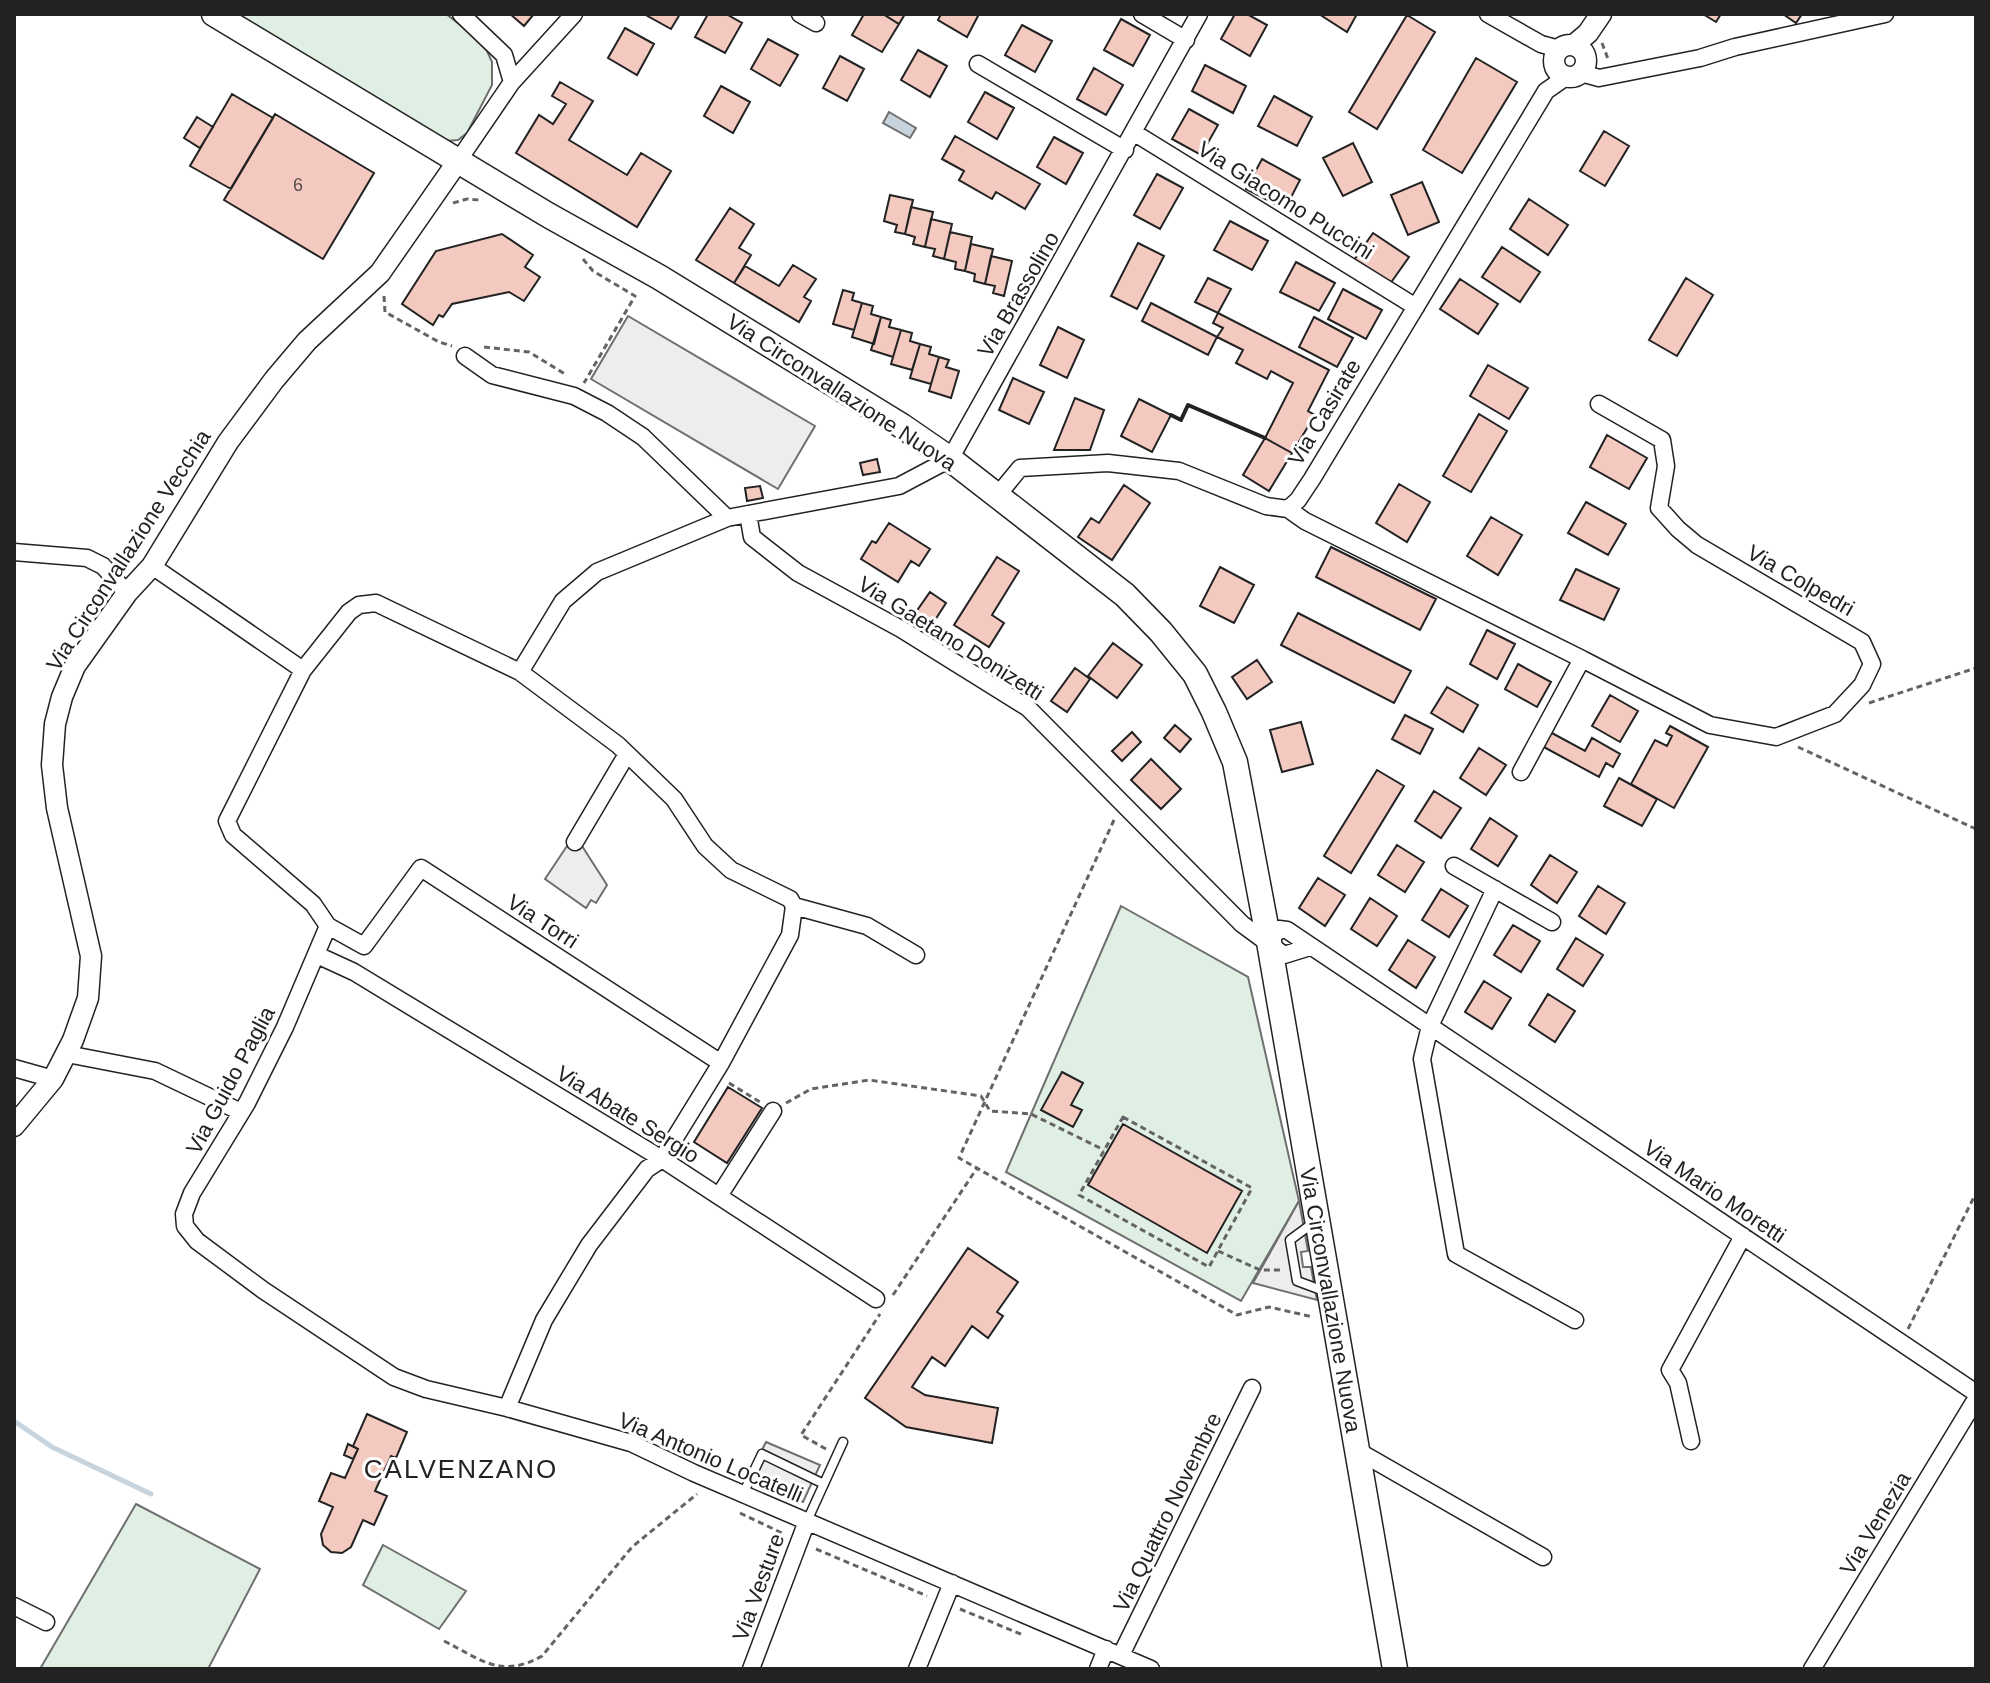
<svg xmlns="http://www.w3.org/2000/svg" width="1990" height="1683" viewBox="0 0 1990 1683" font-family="Arial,sans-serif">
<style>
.green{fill:#e0efe3;stroke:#6f6f6f;stroke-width:2}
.parking{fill:#ededed;stroke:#6f6f6f;stroke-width:2}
.water{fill:#c7d3dd;stroke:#6f6f6f;stroke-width:2}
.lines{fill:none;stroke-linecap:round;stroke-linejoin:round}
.stream{stroke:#c7d3dd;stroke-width:5}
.building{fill:#f3c9c0;stroke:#222;stroke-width:2}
.service-casing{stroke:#222;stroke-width:11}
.minor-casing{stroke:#222;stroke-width:19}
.tertiary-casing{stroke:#222;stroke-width:23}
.secondary-casing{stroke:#222;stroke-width:27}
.path{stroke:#646464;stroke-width:3;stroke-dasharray:6 4;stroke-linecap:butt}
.service{stroke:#fff;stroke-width:8}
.minor{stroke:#fff;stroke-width:16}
.tertiary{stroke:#fff;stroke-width:20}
.secondary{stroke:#fff;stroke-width:24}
.wall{stroke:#222;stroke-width:4}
.labels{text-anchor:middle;stroke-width:6;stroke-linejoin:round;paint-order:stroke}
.number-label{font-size:18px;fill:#564c4a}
.street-label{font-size:22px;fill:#222;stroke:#fff}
.quarter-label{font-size:26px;letter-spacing:2px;fill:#222;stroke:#fff}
</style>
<rect width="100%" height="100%" fill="#fff"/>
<!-- green -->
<path class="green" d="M237,14H446L483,42L492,62V85L467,133L458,140L446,141Z
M1121,906L1248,977L1299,1201L1241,1301L1006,1172Z
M136,1504L260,1569L208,1669H40Z
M383,1545L466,1591L439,1629L363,1585Z"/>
<!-- parking -->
<path class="parking" d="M628,316L815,426L778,489L591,379Z
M571,840L582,846L607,885L596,903L591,900L586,908L545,879Z
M1299,1201L1308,1251L1301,1252L1303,1267H1311L1317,1300L1253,1283Z
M766,1442L820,1465L803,1502L747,1479Z"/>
<!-- water -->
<path class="water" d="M889,112L916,128L910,138L883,123Z"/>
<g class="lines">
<!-- stream -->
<path class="stream" d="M14,1421L52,1447L151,1494"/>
</g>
<!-- building -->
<path class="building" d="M510,14H534L524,26Z
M644,14H680L671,29Z
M708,14H726L742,23L725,53L695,37Z
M864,14H883L899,24L882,52L852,35Z
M883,14H905L899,24Z
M941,14H979L967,37L938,20Z
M1235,14H1247L1267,25L1250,56L1221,39Z
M1319,14H1357L1347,32Z
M1703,14H1721L1716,22Z
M1783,14H1802L1796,23Z
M1407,15L1435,32L1377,129L1349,112Z
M1121,19L1150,35L1133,66L1104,50Z
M1022,25L1052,41L1035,72L1005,55Z
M625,28L654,44L637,75L608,58Z
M768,39L798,55L780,86L751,69Z
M918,50L947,66L930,97L901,80Z
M840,56L864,69L847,101L823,88Z
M1476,58L1517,82L1462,173L1423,150Z
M1205,65L1246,86L1233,113L1192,91Z
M1094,68L1123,85L1106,115L1077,99Z
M560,82L593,101L569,140L627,175L641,153L671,171L637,227L516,153L539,115L553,124L566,104L552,96Z
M721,86L750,102L733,133L704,116Z
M985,92L1014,108L997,139L968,122Z
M232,94L273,118L231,189L190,166Z
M1274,96L1312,117L1297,146L1258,126Z
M1189,109L1218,125L1201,155L1172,139Z
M275,114L374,173L323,259L224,200Z
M197,117L213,127L200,148L184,138Z
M1604,131L1629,146L1605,186L1580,171Z
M955,136L1040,184L1025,209L996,192L992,199L959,180L964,171L942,159Z
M1054,137L1083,153L1066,184L1037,167Z
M1353,143L1372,182L1343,196L1323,158Z
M1262,159L1300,180L1285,209L1246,189Z
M1157,174L1183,188L1160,229L1134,215Z
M1422,182L1439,222L1408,235L1391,195Z
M890,195L913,200L905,234L895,232L897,225L884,221Z
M1529,199L1568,225L1548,255L1510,229Z
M911,207L933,212L925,247L913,244L915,237L905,234Z
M730,208L754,224L739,248L751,255L734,283L696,260Z
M931,219L952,224L944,259L933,256L935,249L925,247Z
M1230,221L1268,241L1252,270L1214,250Z
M950,232L972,237L965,271L955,269L956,262L944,259Z
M1373,233L1409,257L1390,284L1354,260Z
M502,234L533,255L525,267L540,277L524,301L509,292L452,304L443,317L439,315L433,325L402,304L436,251Z
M1138,243L1164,256L1137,309L1111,296Z
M971,244L993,249L985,284L974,281L975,274L965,271Z
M1502,247L1540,272L1520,302L1482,277Z
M991,256L1012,261L1004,296L993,293L995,286L985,284Z
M1296,262L1335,283L1319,311L1280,292Z
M793,265L816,279L804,297L811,301L799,322L734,283L745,266L779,286Z
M1208,278L1231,289L1218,313L1195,302Z
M1686,278L1713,295L1677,356L1649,340Z
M1460,279L1498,304L1478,334L1440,309Z
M1343,289L1382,310L1366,339L1328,319Z
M843,290L854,293L852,300L862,303L854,330L833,324Z
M862,303L873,306L871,314L881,317L874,344L852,337Z
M1151,303L1217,337L1208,355L1142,321Z
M1218,313L1329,370L1308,411L1315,415L1292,453L1265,438L1293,383L1271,371L1267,379L1236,363L1243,350L1217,337L1223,328L1213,323Z
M881,317L891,320L889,327L901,330L893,357L871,350Z
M1314,317L1353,338L1337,367L1299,347Z
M1058,327L1084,340L1067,378L1040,365Z
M901,330L912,333L910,341L920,344L912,370L891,364Z
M920,344L931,347L929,354L939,357L931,384L910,378Z
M939,357L949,360L946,367L959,371L951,398L929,391Z
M1488,365L1528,388L1509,419L1470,396Z
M1013,378L1044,392L1029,424L999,410Z
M1075,398L1104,410L1090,450H1054Z
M1139,399L1171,415L1152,452L1121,436Z
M1479,414L1507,431L1471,492L1443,476Z
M1607,435L1647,458L1629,489L1590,467Z
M1265,438L1292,453L1269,491L1243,475Z
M877,459L880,472L863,475L860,463Z
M1399,484L1430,502L1407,542L1376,523Z
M1124,485L1150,503L1112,560L1078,537L1091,518L1099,523Z
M760,486L763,498L747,501L745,488Z
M1586,502L1626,524L1608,555L1568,533Z
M1491,517L1522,535L1498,575L1467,556Z
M889,523L930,549L919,566L911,561L898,582L861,559L872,541L876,543Z
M1331,547L1436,599L1420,630L1316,577Z
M997,557L1019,571L992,615L1004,623L989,647L954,625Z
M1220,567L1254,585L1234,623L1200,606Z
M1576,569L1619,589L1604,620L1560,600Z
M930,592L946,603L926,634L909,622Z
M1298,613L1411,671L1394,703L1281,645Z
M1487,630L1515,644L1497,679L1470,664Z
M1113,643L1142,665L1117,698L1088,676Z
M1257,660L1272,682L1247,699L1232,677Z
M1518,664L1551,682L1537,707L1505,689Z
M1075,668L1090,679L1067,712L1051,701Z
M1447,687L1478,705L1463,732L1431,713Z
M1610,695L1638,711L1620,742L1592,726Z
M1405,715L1433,729L1420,754L1392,739Z
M1301,722L1313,764L1282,772L1270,730Z
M1175,725L1191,739L1180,752L1164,738Z
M1670,726L1708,747L1674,808L1631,784L1655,740L1667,746L1672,736L1666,733Z
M1132,732L1141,742L1122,761L1112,751Z
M1550,732L1585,751L1592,738L1620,754L1613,767L1606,763L1599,777L1542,746Z
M1479,748L1506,765L1486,795L1460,778Z
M1151,759L1181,789L1161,809L1131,780Z
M1377,770L1404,786L1351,873L1324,856Z
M1619,778L1657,799L1642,826L1604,806Z
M1434,791L1461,808L1441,838L1415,821Z
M1490,818L1517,836L1498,866L1471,849Z
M1397,845L1424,862L1405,892L1378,875Z
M1550,855L1577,872L1557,903L1531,885Z
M1318,878L1345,895L1325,926L1299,908Z
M1598,886L1625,903L1606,934L1579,916Z
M1441,889L1468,906L1449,937L1422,920Z
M1370,898L1397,916L1377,946L1351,929Z
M1513,925L1540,941L1521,972L1494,955Z
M1576,938L1603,955L1583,986L1557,969Z
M1408,940L1435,957L1416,988L1389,970Z
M1484,981L1511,998L1492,1029L1465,1012Z
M1548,994L1575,1011L1555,1042L1529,1025Z
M1062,1072L1083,1083L1071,1105L1082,1110L1073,1127L1041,1110Z
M728,1087L762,1108L727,1163L694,1142Z
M1123,1124L1242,1191L1207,1253L1088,1185Z
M968,1248L1018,1282L997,1312L1003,1316L988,1338L972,1326L945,1366L932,1357L912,1387L925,1395L998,1408L992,1443L906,1427L865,1398Z
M367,1414L407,1432L396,1458L391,1456L375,1491L387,1496L374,1525L363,1520L351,1547L342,1553L331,1552L323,1545L321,1534L333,1507L319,1501L331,1473L345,1478L358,1449L353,1446Z
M348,1444L358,1449L353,1459L344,1455Z"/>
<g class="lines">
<defs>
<path id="service" d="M1313,1223L1290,1240L1297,1281L1324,1291
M743,1494L762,1454L824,1484
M807,1521L843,1442"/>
<path id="minor" d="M800,14L816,23
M1142,14L1186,40
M1488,14L1541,44L1559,49
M978,64L1125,150
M1581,73L1599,78L1700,58L1735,47L1885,14
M512,82L574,14
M1133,132L1416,307
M458,161L512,82L504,55L461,14
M465,356L492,375L574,396L607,413L643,437L727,518
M997,496L1020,468L1108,463L1179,471L1266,506L1288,509L1305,521L1582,659L1521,772
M1288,509L1298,500L1312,479L1546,91L1566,77
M748,514L752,537L798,573L901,629L1028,708L1242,924L1284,955L1310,947
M14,552L87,558L103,566L127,593
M152,566L303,670
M1582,659L1710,725L1776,737L1835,714L1862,685L1872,664L1862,642L1697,545L1678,529L1659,508L1666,466L1662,440L1599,404
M520,672L563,601L597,572L727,518L899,486L950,459L1199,14
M575,842L627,754
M1454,866L1552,922
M1495,889L1430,1026L1422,1059L1456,1254L1575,1320
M794,906L867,926L916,955
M328,926L285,1027L247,1103L192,1193L184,1214L185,1226L197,1241L263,1290L394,1377L426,1389L507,1408L631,1443L694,1473L1151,1669
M1269,942L1279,929L1287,930L1976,1393
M317,955L354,972L662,1159L876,1299
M67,1054L155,1071L241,1112
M721,1063L421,868L364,946L328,926L313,904L233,835L227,821L303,670L349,612L359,605L376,603L520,672L618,745L674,799L705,846L731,870L790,899L794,906
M14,1068L53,1079
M719,1196L773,1111
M507,1408L544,1320L589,1245L647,1169L662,1159L721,1063L790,935L794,906
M1691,1441L1678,1383L1670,1370L1743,1236
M1358,1451L1543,1557
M14,1606L46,1622
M1121,1655L1252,1388
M751,1669L807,1521
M917,1669L952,1583
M1098,1669L1106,1649
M1812,1669L1976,1399"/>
<path id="tertiary" d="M1554 61a16 16 0 1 1 32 0a16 16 0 1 1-32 0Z
M1574,45L1588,33L1601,14
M14,1126L53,1079L73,1040L88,998L91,956L57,808L52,765L55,724L62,697L75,666L127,593L152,566L228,442L274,380L307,341L380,273L458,161"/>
<path id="secondary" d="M214,14L548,215L659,277L902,426L950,459L1125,595L1161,632L1195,674L1214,712L1235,762L1269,942L1395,1669"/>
</defs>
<!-- service casing -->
<use href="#service" class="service-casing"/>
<!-- minor casing -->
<use href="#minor" class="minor-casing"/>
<!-- tertiary casing -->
<use href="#tertiary" class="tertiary-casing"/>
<!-- secondary casing -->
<use href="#secondary" class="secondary-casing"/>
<!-- path -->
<path class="path" d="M1602,43L1608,59
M453,203L467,199L480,200
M583,259L593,271L635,296L584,383
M384,296L385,312L439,342L452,346
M484,347L529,352L565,374
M1869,703L1976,668
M1798,747L1976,829
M1114,820L959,1158L1237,1315L1269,1307L1313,1317
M729,1083L760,1102
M786,1103L811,1089L869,1080L981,1096L990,1111L1031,1114L1104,1150
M1123,1117L1252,1188L1209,1267L1079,1195Z
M1218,1251L1260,1270H1282
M893,1295L977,1168
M1908,1329L1976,1193
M826,1449L801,1435L880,1314
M740,1513L784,1534
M816,1549L927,1596
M960,1609L1023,1635
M444,1641C482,1660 501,1679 542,1656L632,1547L697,1494"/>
<!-- service -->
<use href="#service" class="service"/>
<!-- minor -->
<use href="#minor" class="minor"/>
<!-- tertiary -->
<use href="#tertiary" class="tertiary"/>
<!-- secondary -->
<use href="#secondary" class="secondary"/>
<!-- wall -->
<path class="wall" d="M1171,415L1181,420L1188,405L1265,438"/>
</g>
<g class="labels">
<!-- number labels -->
<g class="number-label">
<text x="298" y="191">6</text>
</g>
<!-- street labels -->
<g class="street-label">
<text transform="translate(1286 200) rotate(32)" y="8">Via Giacomo Puccini</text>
<text transform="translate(1018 294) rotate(-60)" y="8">Via Brassolino</text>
<text transform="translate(842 392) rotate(33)" y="8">Via Circonvallazione Nuova</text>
<text transform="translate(1324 412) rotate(-59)" y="8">Via Casirate</text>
<text transform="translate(128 550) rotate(-57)" y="8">Via Circonvallazione Vecchia</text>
<text transform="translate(1801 580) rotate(30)" y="8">Via Colpedri</text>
<text transform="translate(951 638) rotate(32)" y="8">Via Gaetano Donizetti</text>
<text transform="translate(543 921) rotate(33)" y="8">Via Torri</text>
<text transform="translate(230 1080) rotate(-62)" y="8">Via Guido Paglia</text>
<text transform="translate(628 1114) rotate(32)" y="8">Via Abate Sergio</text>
<text transform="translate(1715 1191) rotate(34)" y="8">Via Mario Moretti</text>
<text transform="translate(1331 1300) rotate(80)" y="8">Via Circonvallazione Nuova</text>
<text transform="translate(711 1457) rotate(23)" y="8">Via Antonio Locatelli</text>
<text transform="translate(1167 1512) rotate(-64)" y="8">Via Quattro Novembre</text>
<text transform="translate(1875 1523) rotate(-59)" y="8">Via Venezia</text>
<text transform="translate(758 1587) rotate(-70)" y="8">Via Vesture</text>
</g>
<!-- quarter labels -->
<g class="quarter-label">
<text x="461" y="1478">CALVENZANO</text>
</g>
</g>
<!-- border -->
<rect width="1990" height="1683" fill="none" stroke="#222222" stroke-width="32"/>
</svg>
